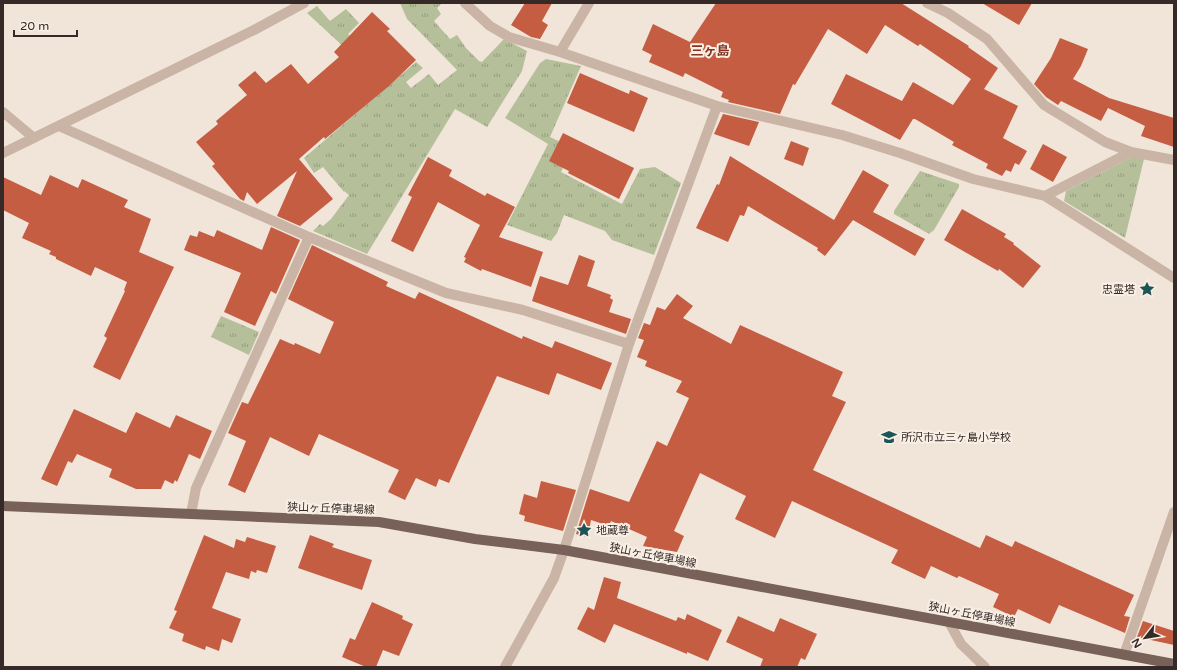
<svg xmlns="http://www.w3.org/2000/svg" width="1177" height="670" viewBox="0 0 1177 670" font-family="'Varela Round','Noto Sans JP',sans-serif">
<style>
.grass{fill:url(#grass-tufts)}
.building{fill:#c55d43}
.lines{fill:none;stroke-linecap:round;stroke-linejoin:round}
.minor{stroke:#c9b4a5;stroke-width:10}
.major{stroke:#776158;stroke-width:10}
.labels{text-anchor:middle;stroke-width:4;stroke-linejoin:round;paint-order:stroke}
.poi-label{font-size:11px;fill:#352a27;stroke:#f9efe5;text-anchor:start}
.street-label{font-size:11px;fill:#352a27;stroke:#f9efe5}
.quarter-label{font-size:13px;font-weight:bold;fill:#833320;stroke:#f9efe5}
</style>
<defs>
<pattern id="grass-tufts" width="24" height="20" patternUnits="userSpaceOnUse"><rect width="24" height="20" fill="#b5c09a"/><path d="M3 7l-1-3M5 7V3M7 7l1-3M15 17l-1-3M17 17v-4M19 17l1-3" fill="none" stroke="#949c7e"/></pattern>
</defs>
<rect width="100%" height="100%" fill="#f1e5d9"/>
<!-- grass -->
<path class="grass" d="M400,3H442L437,8L441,14L434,21L450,39L457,35L466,48L479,61L482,62L504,39L527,51L522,71L487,127L455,109L367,254L313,231L320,224L323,226L331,219L349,195L344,191V192L323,167L314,173L304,158L416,62L423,68L406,82L411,88L429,74L438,85L457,70L407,19Z
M317,6L330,21L346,9L359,23L348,34L354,40L346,49L307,13Z
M546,59L581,66L550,137L573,148L561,172L622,204L640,169L655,167L681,183L654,255L612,240L605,231L564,215L557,233L551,241L507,225L548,144L505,118L540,63Z
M1134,156L1144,159L1125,238L1064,201L1066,191Z
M920,171L959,184V187L934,230L929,234L894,214V211Z
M221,316L259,332L249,355L211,337Z"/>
<!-- building -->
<path class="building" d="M525,3H552L542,21L548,25L540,39L531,37L511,25Z
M716,3H901L969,46L968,47L998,68L984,89L1018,106L1003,138L1027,151L1019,165L1015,163L1011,172L1006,170L1002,176L986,168L988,164L952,145L954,142L915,119H913L900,140L831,104L846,74L902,101L913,82L953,105L971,79L920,44L918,46L885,25L867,54L828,29L795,85L793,84L780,114L728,102L729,100L721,97L723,92L685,73L683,77L649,62L652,55L642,50L653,24L690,42Z
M982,3H1032L1019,25Z
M372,12L390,29L387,31L416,60L389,86L325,139L324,137L299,159L333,199L300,226L277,216L297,171L257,204L247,192L244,201L240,199L212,166L215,164L196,142L218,124L216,121L247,95L238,85L255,71L266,83L291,64L308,84L339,57L334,52Z
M1060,38L1088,49L1081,66L1073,79L1109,98L1174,118V147L1141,136L1145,126L1108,108L1101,121L1061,101L1058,105L1046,97L1034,84L1051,58Z
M580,73L629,94L630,90L648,98L634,132L567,103Z
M723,114L759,122L749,146L714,134Z
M563,133L634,168L619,199L568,173L569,171L549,161Z
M791,141L809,148L803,166L784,159Z
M1043,144L1067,157L1053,182L1030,169Z
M730,156L834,220L863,170L889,185L873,212L925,239L915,256L853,220L825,256L817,250L818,248L748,206L744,216L740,215L728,242L696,228L717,184L719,185Z
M428,157L452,170L449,176L485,196L487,193L515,207L499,237L543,252L531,287L482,269L481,271L464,262L466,258L464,257L480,225L438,202L413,252L391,241L412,197L408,195Z
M50,175L78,188L82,179L128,200L124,207L151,219L139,252L174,267L120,380L93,367L107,338L104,336L125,291L124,290L127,282L95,267L91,276L56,259V257L49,254L51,251L22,238L29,223L3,210V177L41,195Z
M962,209L1006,234L1004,237L1014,243L1013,244L1041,266L1023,288L999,269L998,271L944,240Z
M271,227L300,240L276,294L271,291L255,326L224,312L241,273L184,250L190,235L197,237L199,231L214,237L217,230L262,250Z
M312,245L388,282L386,286L415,299L419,292L522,339L523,336L552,348L555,341L612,363L601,390L557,373L549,395L497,376L449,483L439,479L436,487L416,478L405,500L388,492L399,470L319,434L309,456L270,437L245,493L228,485L246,441L228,433L242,402L248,404L280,339L294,345L295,343L320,354L334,322L288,299Z
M579,255L595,261L587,286L611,295L610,298L613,300L609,312L631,319L626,334L532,301L540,276L568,285Z
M677,294L693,306L683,318L731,344L740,325L843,372L832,396L846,402L813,470L980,548L986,535L1012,547L1015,541L1134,595L1124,616L1130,617L1125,633L1059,605L1050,624L1018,609L1014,617L993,607L999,594L959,576L957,578L931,566L925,579L891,563L898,550L792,501L775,538L735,519L746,496L700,473L674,531L684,536L677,552L643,546L647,537L611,521L609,526L591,520L588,537L576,534L590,489L629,502L657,441L667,446L689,398L676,392L682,381L645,366L647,361L637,357L644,340L638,338L644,323L650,325L657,307L665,310Z
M74,409L126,433L136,412L170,428L176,415L212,431L200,459L189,454L177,482L175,480L173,484L165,480L161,489H136L109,477L112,469L77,454L72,463L68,461L57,486L41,479Z
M541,481L576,490L563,531L524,521L525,516L519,514L524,494L537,498Z
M204,535L234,548L236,539L245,542L247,537L276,546L267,573L257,570L256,573L251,571L249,579L226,572L212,608L241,619L232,643L222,639L219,651L206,646L205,650L182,641L184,634L169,628L177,611L174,610Z
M310,535L334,544L332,547L372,560L362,590L298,568Z
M604,577L621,582L617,598L676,621L678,617L685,620L687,614L722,630L708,661L687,652V654L614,624L605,643L577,629L588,607L594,610Z
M372,602L403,616L402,619L413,624L399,656L383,650L376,667H366L342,657L350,638L355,640Z
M738,616L774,632L780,618L817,634L805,660L801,658L797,667H760L763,659L726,642Z
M1143,621L1174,631V645L1137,637Z"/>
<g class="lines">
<!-- minor -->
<path class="minor" d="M465,3L490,26L509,37L560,52L717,106L842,135L900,153L973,179L1045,196L1174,278
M927,3L948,13L987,39L1044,105L1105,142L1131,152L1174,160
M560,52L589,3
M3,112L34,138
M59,126L309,237L446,293L523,310L629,344
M3,153L254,30L304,3
M1045,196L1131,152
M191,514L196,488L309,237
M949,622L961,644L985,667
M1124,655L1174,512
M505,667L554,578L564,550L629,344L717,106"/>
<!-- major -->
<path class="major" d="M3,506L379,522L475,539L564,550L1174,664"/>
</g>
<!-- icons -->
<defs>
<symbol id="sight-bare" viewBox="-9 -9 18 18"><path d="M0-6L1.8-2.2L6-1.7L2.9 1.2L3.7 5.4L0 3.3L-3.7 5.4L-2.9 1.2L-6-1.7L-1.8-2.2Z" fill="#1d5556" stroke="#f9efe5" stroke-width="2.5" paint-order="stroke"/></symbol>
<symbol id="school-bare" viewBox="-9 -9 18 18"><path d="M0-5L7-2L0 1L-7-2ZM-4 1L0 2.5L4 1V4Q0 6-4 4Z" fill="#1d5556" stroke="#f9efe5" stroke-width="2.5" paint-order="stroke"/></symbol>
</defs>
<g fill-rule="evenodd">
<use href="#sight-bare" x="1136" y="278" width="22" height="22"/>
<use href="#school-bare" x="878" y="426" width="22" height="22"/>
<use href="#sight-bare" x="573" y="519" width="22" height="22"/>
</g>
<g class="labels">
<!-- poi labels -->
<g class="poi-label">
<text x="1135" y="293" text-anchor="end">忠霊塔</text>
<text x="901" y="441">所沢市立三ヶ島小学校</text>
<text x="596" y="534">地蔵尊</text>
</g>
<!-- street labels -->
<g class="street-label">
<text transform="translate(331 508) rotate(2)" y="4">狭山ヶ丘停車場線</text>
<text transform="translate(653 555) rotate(11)" y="4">狭山ヶ丘停車場線</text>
<text transform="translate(972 614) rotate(11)" y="4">狭山ヶ丘停車場線</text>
</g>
<!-- quarter labels -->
<g class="quarter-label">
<text x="710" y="55">三ヶ島</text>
</g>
</g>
<!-- border -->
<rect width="1177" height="670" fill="none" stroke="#352a27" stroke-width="8"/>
<!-- north arrow -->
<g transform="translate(1145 638) rotate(239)" stroke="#f9efe5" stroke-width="3" paint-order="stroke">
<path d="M0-3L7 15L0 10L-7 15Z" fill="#352a27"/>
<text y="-6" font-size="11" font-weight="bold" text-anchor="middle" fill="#352a27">N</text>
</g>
<!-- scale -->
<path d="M14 30v6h63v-6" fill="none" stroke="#352a27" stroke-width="2"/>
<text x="20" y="30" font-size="12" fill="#352a27" stroke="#f9efe5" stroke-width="3" paint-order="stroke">20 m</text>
</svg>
